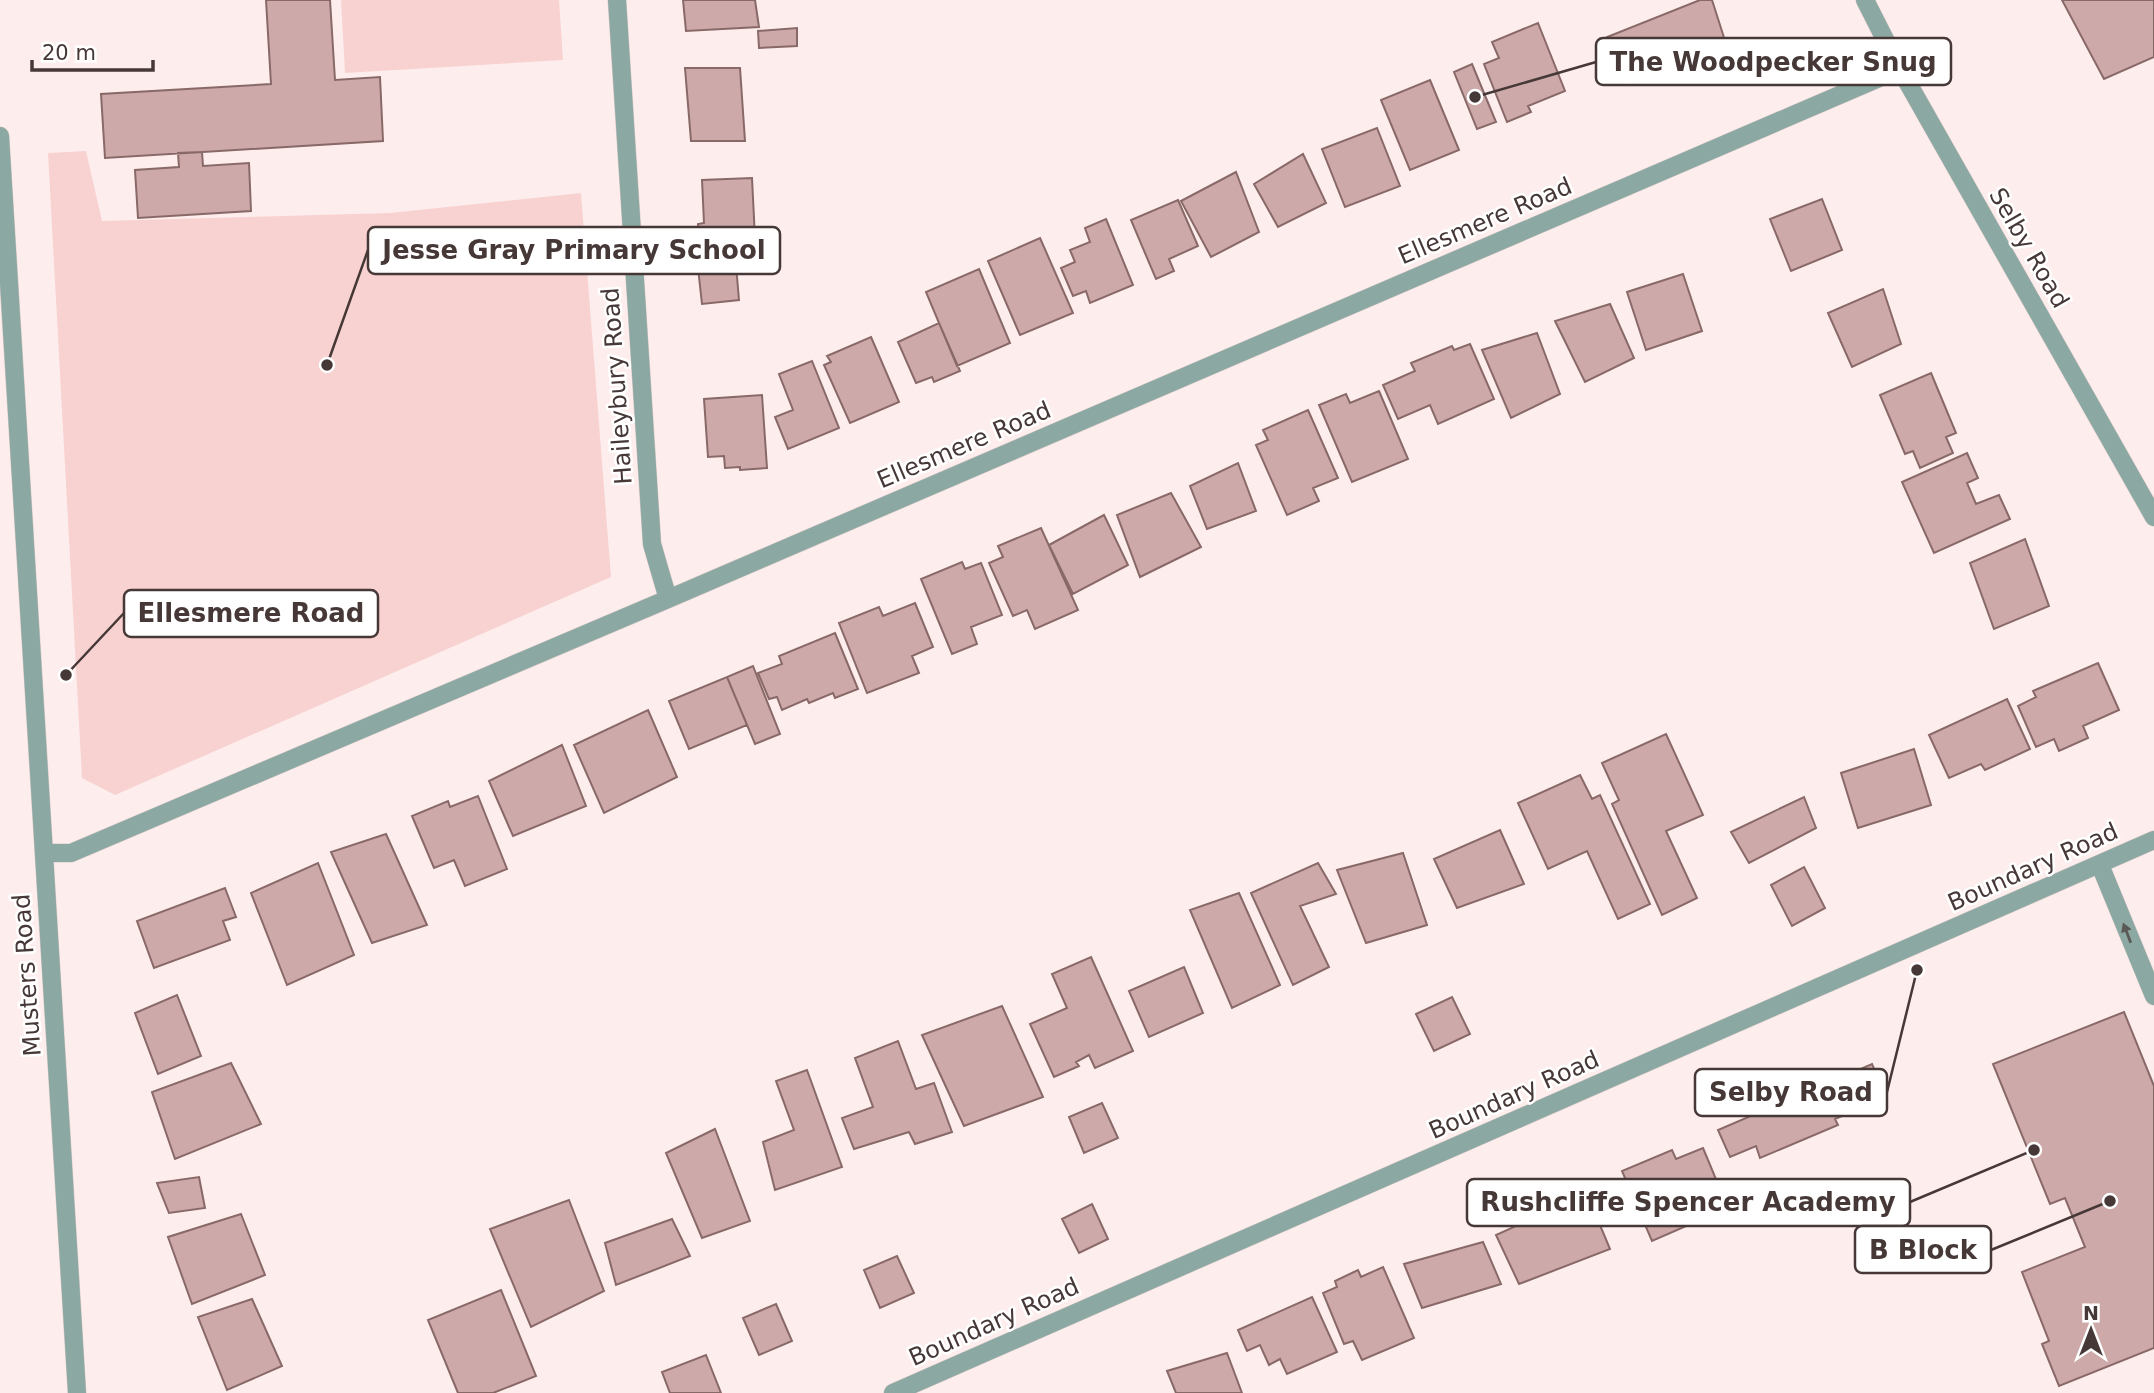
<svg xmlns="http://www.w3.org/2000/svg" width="2154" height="1393" viewBox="0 0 2154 1393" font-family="'DejaVu Sans',sans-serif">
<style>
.green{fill:#f8d2d1}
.building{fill:#cdaaa9;stroke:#896968;stroke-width:2}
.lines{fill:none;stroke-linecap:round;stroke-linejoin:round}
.service-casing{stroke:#d8cac9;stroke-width:19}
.minor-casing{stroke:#d8cac9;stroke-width:19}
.tertiary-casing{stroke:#d8cac9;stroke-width:19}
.service{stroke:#8ca8a2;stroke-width:18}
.minor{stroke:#8ca8a2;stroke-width:18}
.tertiary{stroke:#8ca8a2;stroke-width:18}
.oneway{fill:#5b5a57}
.labels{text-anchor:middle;stroke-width:5;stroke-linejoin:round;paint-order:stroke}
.street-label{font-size:24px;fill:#463837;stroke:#fff}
.leader{fill:none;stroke:#463837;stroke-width:2.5}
.callout-dot{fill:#463837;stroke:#fff;stroke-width:2.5}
.callout{fill:#fff;stroke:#463837;stroke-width:2.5}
.callout-label{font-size:26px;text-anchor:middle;font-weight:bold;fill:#463837}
</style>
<rect width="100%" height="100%" fill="#fdeeed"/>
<!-- green -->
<path class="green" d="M341,0H559L563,60L345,73Z
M86,151L102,221L390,213L581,193L611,577L115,795L82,778L48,153Z"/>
<!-- building -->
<path class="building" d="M266,0H330L335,80L380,77L383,141L105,158L101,94L271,84Z
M683,0H755L759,27L686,31Z
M1700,0H1712L1728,50L1625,85L1607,37Z
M2062,0H2154V57L2104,79Z
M1538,23L1565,91L1528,106L1531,112L1507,122L1484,64L1499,58L1492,42Z
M797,28V46L759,48L758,31Z
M1472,64L1496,122L1477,129L1454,72Z
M685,68H740L745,141H691Z
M1430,80L1459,150L1410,170L1381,100Z
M1377,128L1400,186L1345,207L1322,149Z
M202,152L203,166L249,163L251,211L138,218L135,170L179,167L178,153Z
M1303,154L1326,203L1278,227L1254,184Z
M1236,172L1259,232L1211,257L1181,201Z
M752,178L756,258L700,260L698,224L704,223L702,180Z
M1822,199L1842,250L1791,271L1770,219Z
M1178,200L1198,246L1169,259L1174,271L1156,279L1131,220Z
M1106,219L1133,285L1090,303L1086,291L1073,296L1061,268L1075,262L1070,250L1090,242L1085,228Z
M1040,238L1073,313L1020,335L988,261Z
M736,265L739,300L702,304L698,268Z
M979,269L1010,343L957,366L926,292Z
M1683,274L1702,331L1646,350L1627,292Z
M1883,289L1901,344L1852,367L1828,313Z
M1610,304L1634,358L1585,382L1555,321Z
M939,323L960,371L934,382L932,377L916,383L898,342Z
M1537,333L1560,394L1511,418L1482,350Z
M871,337L899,402L850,423L824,365L831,362L827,356Z
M1470,344L1494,399L1438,424L1430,405L1398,419L1383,385L1415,371L1411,363L1452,346L1454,350Z
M812,361L839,428L788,449L775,417L793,410L779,374Z
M1931,373L1956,433L1946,437L1953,453L1920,468L1913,451L1905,454L1880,395Z
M1379,391L1408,459L1352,482L1319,405L1346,394L1350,403Z
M762,395L767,468L740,470V467L725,468L724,456L708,457L704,399Z
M1308,410L1338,478L1313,488L1319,501L1287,515L1256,445L1268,440L1263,430Z
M1967,453L1978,478L1967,483L1976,504L1999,495L2010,519L1934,553L1902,482Z
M1238,463L1256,511L1207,529L1190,486Z
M1171,493L1201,547L1140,577L1117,515Z
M1104,515L1128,565L1073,594L1049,545Z
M1041,528L1078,610L1035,629L1027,610L1013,616L989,563L1003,557L998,546Z
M2025,539L2049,606L1994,629L1970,563Z
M962,562L965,569L981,563L1002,615L971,627L977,644L952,654L921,579Z
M915,603L933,647L912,656L919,673L867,693L839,623L879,607L883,616Z
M835,633L858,689L835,698L833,693L809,703L807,699L782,710L777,697L769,699L758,673L782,664L779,656Z
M2098,663L2119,710L2083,726L2088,738L2059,751L2054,739L2036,747L2018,706L2036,697L2033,691Z
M753,666L780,734L755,744L727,677Z
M727,677L747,725L689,749L669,701Z
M2007,699L2030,749L1985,770L1981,764L1949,778L1929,735Z
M648,710L677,777L604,813L574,745Z
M1666,734L1703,815L1666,831L1697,898L1662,915L1612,804L1619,800L1602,763Z
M562,745L586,806L513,836L489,781Z
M1914,749L1931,805L1858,828L1841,773Z
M1580,775L1592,799L1600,795L1650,904L1618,919L1587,851L1548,869L1518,803Z
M478,796L507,869L465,886L454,860L434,868L412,816L448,801L450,807Z
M1804,797L1816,828L1749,863L1731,832Z
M1500,830L1524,884L1457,908L1434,859Z
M386,834L427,925L372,943L331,852Z
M1403,853L1427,925L1366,943L1337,870Z
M318,863L354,955L287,985L251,893Z
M1318,863L1336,894L1300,906L1329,967L1293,985L1251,893Z
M1804,867L1825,908L1792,926L1771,885Z
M225,888L236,917L223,921L230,940L154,968L137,921Z
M1239,893L1280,985L1232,1008L1190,910Z
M1091,957L1133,1051L1095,1068L1089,1055L1076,1062L1079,1066L1054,1077L1030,1024L1067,1008L1052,974Z
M1184,967L1203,1013L1149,1037L1129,991Z
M177,995L201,1056L158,1074L135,1013Z
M1452,997L1470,1034L1434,1051L1416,1014Z
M1002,1006L1043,1097L964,1126L922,1035Z
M2124,1012L2154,1086V1348L2059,1386L2042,1344L2049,1341L2022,1272L2085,1247L2065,1198L2050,1204L1993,1064Z
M2124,1012L2154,1086V1348L2059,1386L2042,1344L2049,1341L2022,1272L2085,1247L2065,1198L2050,1204L1993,1064Z
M898,1041L916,1089L934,1083L952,1132L915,1144L909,1132L854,1149L842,1118L873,1107L855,1058Z
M231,1063L261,1124L175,1159L152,1092Z
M1872,1064L1886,1097L1835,1119L1838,1125L1760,1158L1756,1146L1730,1157L1718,1130Z
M807,1070L842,1167L775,1190L763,1142L794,1130L776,1081Z
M1102,1103L1118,1138L1084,1153L1069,1117Z
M715,1129L750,1221L702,1238L666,1153Z
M1703,1148L1718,1184L1696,1194L1707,1217L1652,1241L1622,1171L1672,1150L1676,1159Z
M199,1177L205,1208L169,1213L157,1183Z
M1587,1194L1610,1249L1519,1284L1496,1235Z
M569,1200L604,1291L531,1327L490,1229Z
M1092,1204L1108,1239L1079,1253L1062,1219Z
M241,1214L265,1275L192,1304L168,1237Z
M672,1219L690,1256L616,1285L605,1243Z
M1483,1242L1501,1284L1422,1308L1404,1264Z
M897,1256L914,1293L880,1308L864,1270Z
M1383,1267L1414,1338L1362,1360L1353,1341L1344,1344L1323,1293L1337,1287L1335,1281L1358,1270L1361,1277Z
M501,1290L536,1376L493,1393H458L428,1320Z
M1312,1297L1337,1352L1287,1374L1280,1359L1269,1365L1260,1345L1247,1351L1238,1330Z
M252,1299L282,1366L227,1390L198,1317Z
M776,1304L792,1341L759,1355L743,1318Z
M1227,1353L1242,1393H1176L1167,1371Z
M706,1355L721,1393H670L662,1372Z"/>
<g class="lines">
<defs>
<path id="service" d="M2100,865L2154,996"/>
<path id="minor" d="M617,0L652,544L668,599
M1865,0L1900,69L2154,517
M44,853H71L668,599L1900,69"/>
<path id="tertiary" d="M0,136L77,1393
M893,1393L2154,840"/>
</defs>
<!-- service casing -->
<use href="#service" class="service-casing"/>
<!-- minor casing -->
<use href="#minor" class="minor-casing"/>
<!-- tertiary casing -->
<use href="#tertiary" class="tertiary-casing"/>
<!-- service -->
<use href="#service" class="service"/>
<!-- minor -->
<use href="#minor" class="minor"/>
<!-- tertiary -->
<use href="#tertiary" class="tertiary"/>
</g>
<!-- one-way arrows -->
<defs><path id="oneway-solid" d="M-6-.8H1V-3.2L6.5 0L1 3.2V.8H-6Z" transform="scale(1.75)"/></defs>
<use class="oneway" href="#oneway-solid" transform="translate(2127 933) rotate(-111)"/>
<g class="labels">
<!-- street labels -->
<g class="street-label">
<text transform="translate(1485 221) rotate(-23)" y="8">Ellesmere Road</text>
<text transform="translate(2029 248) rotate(60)" y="8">Selby Road</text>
<text transform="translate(617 386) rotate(-94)" y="8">Haileybury Road</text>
<text transform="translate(964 445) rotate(-23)" y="8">Ellesmere Road</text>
<text transform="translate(2033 867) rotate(-24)" y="8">Boundary Road</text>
<text transform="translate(27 975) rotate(-94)" y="8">Musters Road</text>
<text transform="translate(1514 1095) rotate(-24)" y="8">Boundary Road</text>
<text transform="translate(994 1322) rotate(-24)" y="8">Boundary Road</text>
</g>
</g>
<!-- callouts -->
<path class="leader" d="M1475 97L1596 62M327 365L368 250M66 675L124 613M1917 970L1887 1092M2034 1150L1910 1202M2110 1201L1991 1250"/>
<g class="callout-dot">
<circle cx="1475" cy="97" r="7"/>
<circle cx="327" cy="365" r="7"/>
<circle cx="66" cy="675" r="7"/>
<circle cx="1917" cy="970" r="7"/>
<circle cx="2034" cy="1150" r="7"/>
<circle cx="2110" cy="1201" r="7"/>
</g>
<g class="callout">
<rect x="1596" y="38" width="355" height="47" rx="7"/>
<rect x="368" y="227" width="412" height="47" rx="7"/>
<rect x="124" y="590" width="254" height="47" rx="7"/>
<rect x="1695" y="1069" width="192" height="47" rx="7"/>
<rect x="1467" y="1179" width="443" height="47" rx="7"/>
<rect x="1855" y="1226" width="136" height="47" rx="7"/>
</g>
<g class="callout-label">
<text x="1773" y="71">The Woodpecker Snug</text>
<text x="574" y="259">Jesse Gray Primary School</text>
<text x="251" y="622">Ellesmere Road</text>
<text x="1791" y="1101">Selby Road</text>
<text x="1688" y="1211">Rushcliffe Spencer Academy</text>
<text x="1923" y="1259">B Block</text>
</g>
<!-- north arrow -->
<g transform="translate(2091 1330)" stroke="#ffffff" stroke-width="5" paint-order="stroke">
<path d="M0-5L12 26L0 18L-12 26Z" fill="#463837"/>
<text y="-10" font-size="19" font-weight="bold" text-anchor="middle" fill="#463837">N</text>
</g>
<!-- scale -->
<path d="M32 60v10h121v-10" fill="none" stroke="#463837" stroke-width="3.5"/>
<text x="42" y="60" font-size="21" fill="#463837" stroke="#ffffff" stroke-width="5" paint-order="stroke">20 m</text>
</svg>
